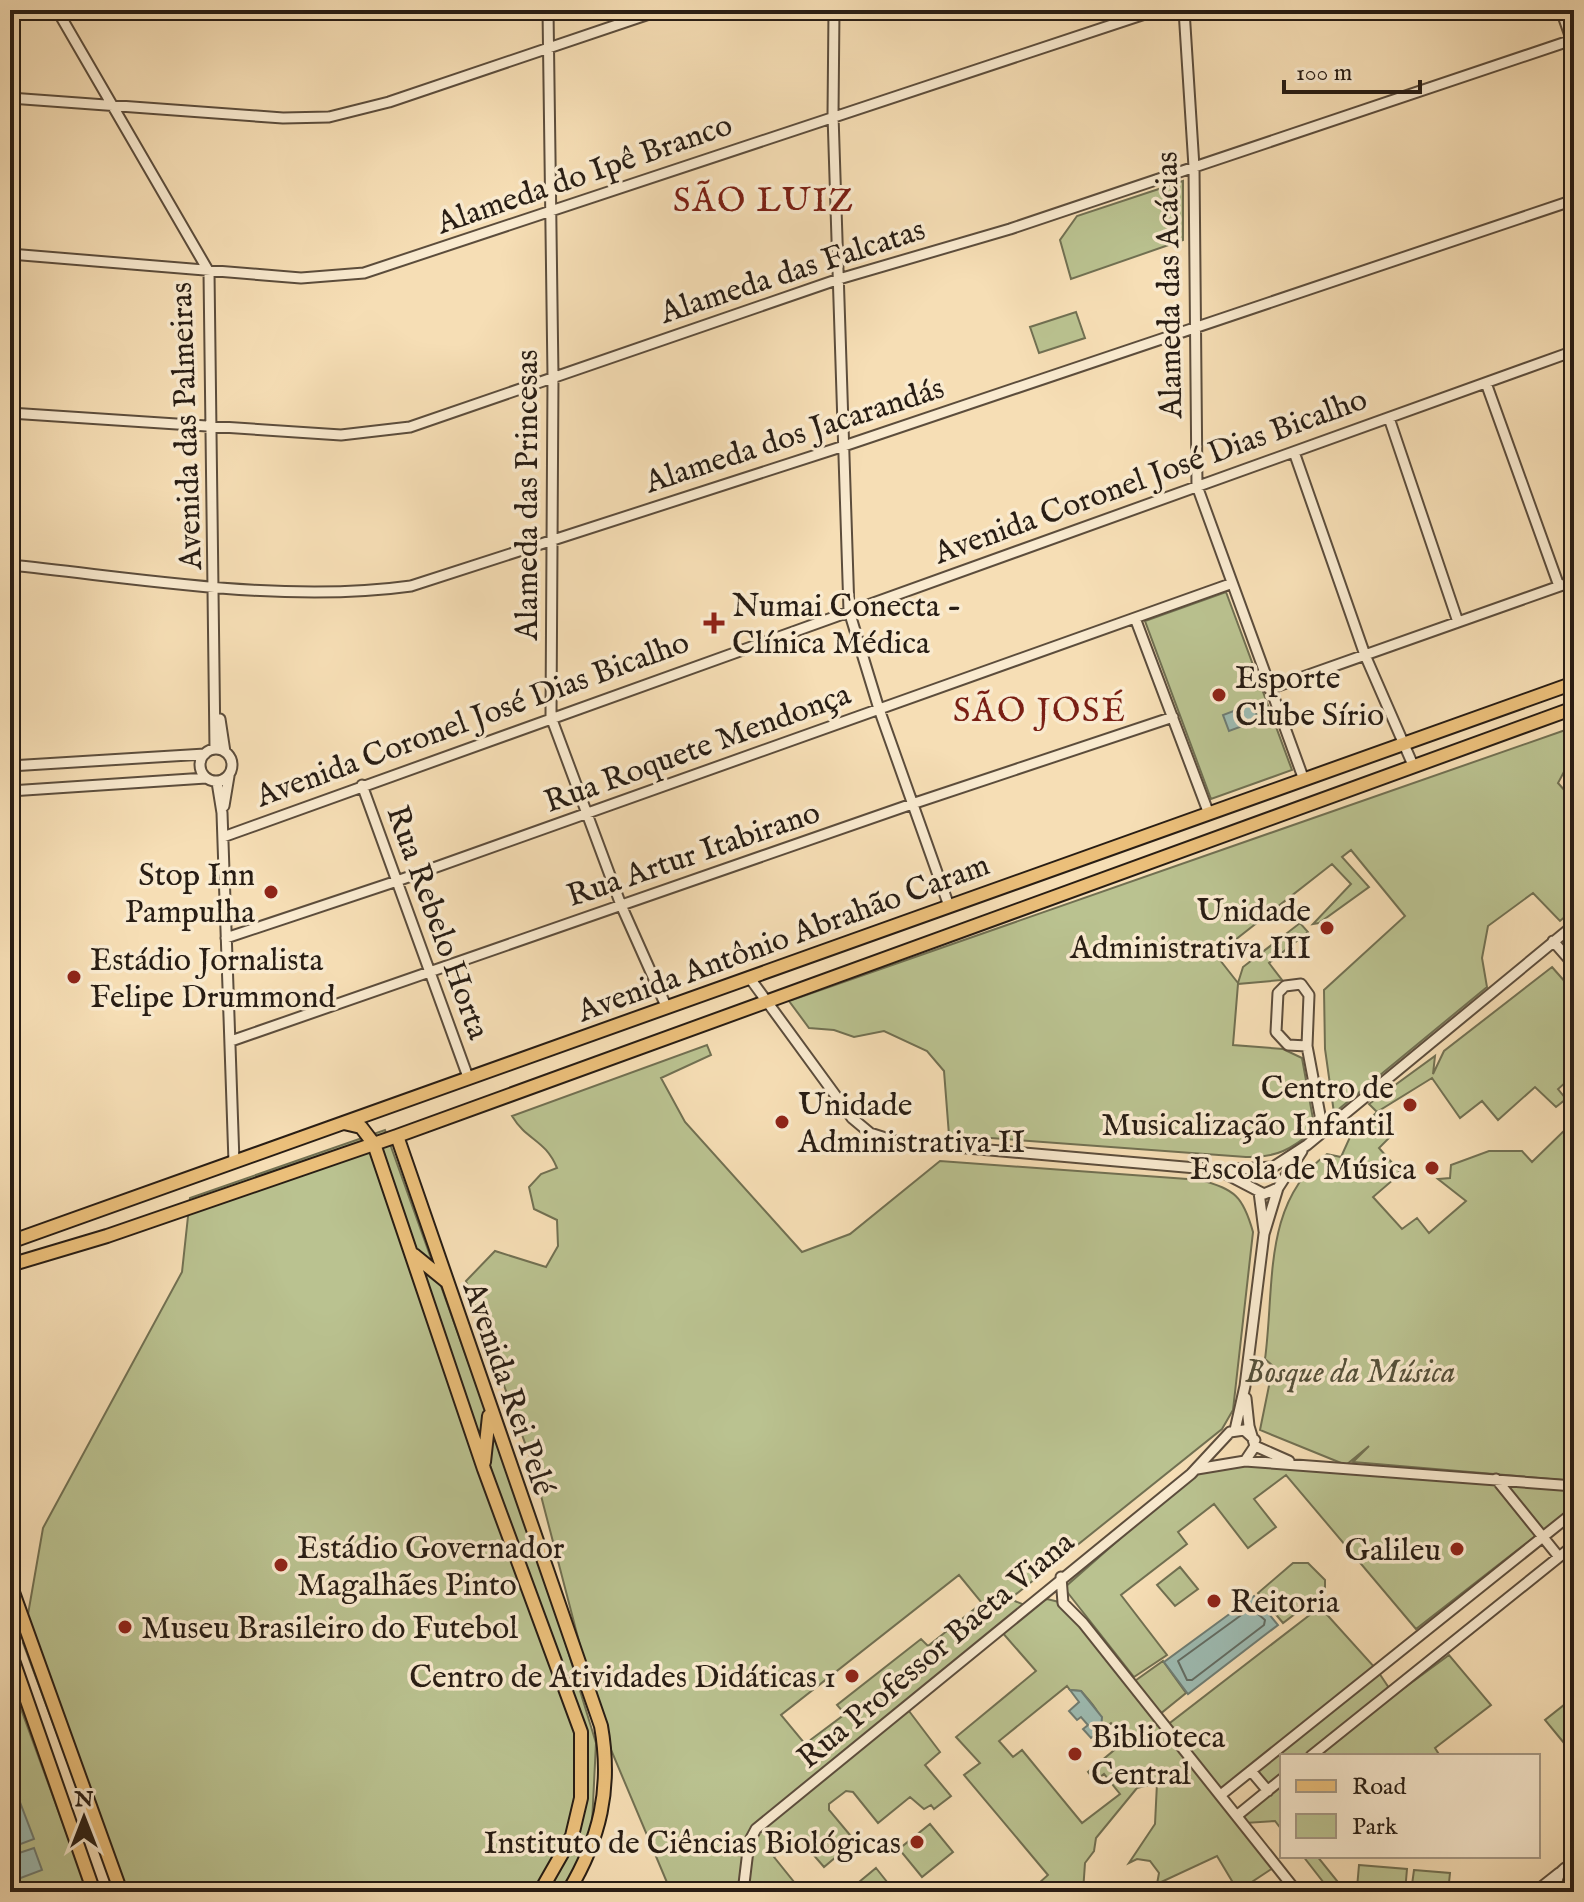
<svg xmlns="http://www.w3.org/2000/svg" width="1584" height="1902" viewBox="0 0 1584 1902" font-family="'IM FELL English',serif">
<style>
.green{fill:#bac290;stroke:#717052;stroke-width:2;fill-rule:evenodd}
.water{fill:#9dbbb2;stroke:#6e7c73;stroke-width:2}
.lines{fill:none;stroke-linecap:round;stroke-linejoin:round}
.shore{stroke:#626c63;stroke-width:2}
.minor-casing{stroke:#5c4d3c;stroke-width:13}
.major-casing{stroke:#281d14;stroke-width:16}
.minor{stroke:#f9eacf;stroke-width:9}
.major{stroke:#ebbf7a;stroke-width:12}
.poi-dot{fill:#8f2418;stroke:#f9eacf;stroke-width:3}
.labels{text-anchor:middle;stroke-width:7;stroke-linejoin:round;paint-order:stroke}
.street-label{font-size:32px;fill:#281d14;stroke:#f9eacf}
.poi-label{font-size:32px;fill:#281d14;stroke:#f9eacf;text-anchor:start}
.park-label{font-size:32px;font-style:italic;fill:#544f39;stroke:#f9eacf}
.neighbourhood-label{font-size:34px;letter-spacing:2px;fill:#7a1f14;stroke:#f9eacf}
</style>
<rect width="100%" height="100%" fill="#f6deb5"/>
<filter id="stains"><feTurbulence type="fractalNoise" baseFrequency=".0025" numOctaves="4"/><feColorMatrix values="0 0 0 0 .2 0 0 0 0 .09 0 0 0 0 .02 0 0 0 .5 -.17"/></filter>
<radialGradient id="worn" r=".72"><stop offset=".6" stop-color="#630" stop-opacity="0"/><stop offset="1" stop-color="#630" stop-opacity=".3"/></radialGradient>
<!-- green -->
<path class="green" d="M1183,181V240L1071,279L1060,240L1077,216Z
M1076,312L1085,338L1039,353L1030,327Z
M1226,592L1292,770L1211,799L1145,621Z
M1574,727V753L1558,783L1574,801V909L1560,921L1533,893L1488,926L1482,958L1487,987L1334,1113L1325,1049L1324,990L1405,916L1351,850L1342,857L1369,887L1319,923L1313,924L1351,884L1332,864L1216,955L1238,983L1243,967L1300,923L1308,932L1269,963L1282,980L1238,984L1233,1045L1283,1049L1302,1058L1315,1130C1291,1149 1277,1158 1246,1157L949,1135L944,1071L927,1051L884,1031L854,1037L834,1030L809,1028L789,1001Z
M1552,967L1574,992V1075L1558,1089L1566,1099L1556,1107L1535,1087L1498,1120L1482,1101L1460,1118L1432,1078L1377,1112L1394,1133L1379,1148L1401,1173L1373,1197L1402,1229L1417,1218L1429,1233L1466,1201L1438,1179L1450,1178L1451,1165L1489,1151H1522L1532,1162L1574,1121V1144L1570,1147L1574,1153V1481L1353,1462L1369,1446L1346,1465L1260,1430L1273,1366L1265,1359C1275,1285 1262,1202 1327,1154L1341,1157L1350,1137L1377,1112L1369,1104L1435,1056L1433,1074L1444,1051Z
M707,1045L711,1055L661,1078L685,1122L802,1252L850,1234L940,1161L1201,1180C1235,1190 1243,1196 1253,1232L1233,1410L1222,1429L1010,1599L1027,1606L1047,1599L1063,1603L1132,1683L1163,1661L1186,1693L1159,1715L1276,1866L1238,1891L1217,1856L1157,1884L1159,1873L1150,1861L1137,1859L1129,1863L1155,1824L1157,1783L1137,1788L1096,1838L1094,1851L1085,1863L1083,1892H1029L1048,1875L964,1775L980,1763L956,1737L1036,1671L1001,1631L906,1707L940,1752L925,1765L951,1796L934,1809L931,1805L924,1809L910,1797L878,1823L853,1792L846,1791L829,1804V1810L855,1841L824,1867L799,1838L774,1857L798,1887L793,1892H671L601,1726L533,1465L466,1281L495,1251L546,1267L558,1246L557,1220L534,1209L529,1187L541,1174L557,1168C545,1139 527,1141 512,1116ZM959,1575L982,1603L928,1646L921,1639L837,1705L845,1714L805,1744L781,1715ZM1067,1686L1070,1690L1081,1691C1092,1704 1102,1712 1101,1730L1111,1723L1125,1741L1088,1772L1095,1781L1104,1774L1120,1794L1082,1823L1022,1750L1013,1757L999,1741Z
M385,1130L545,1576L596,1743L591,1844L560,1892H116L23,1643L43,1528L182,1272L190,1198Z
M1234,1464L1491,1481L1538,1534L1416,1629L1286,1475L1254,1499L1276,1527L1248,1548L1214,1504L1178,1532L1187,1544L1121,1595L1167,1655L1134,1677L1064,1588L1198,1470Z
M1496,1479L1574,1486V1512L1543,1537Z
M1293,1563H1308L1325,1580V1591L1283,1623L1258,1593Z
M1180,1567L1198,1589L1175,1606L1157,1585Z
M1320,1607L1377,1670L1391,1691L1377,1708L1449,1655L1491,1705L1435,1748L1440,1756H1282V1830L1275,1821L1245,1823L1239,1814L1267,1791L1252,1772L1222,1794L1166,1726Z
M10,1679L88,1892H10Z
M1569,1701L1574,1707V1735L1564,1743L1545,1720Z
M930,1824L953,1852L922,1877L899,1849Z
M1303,1856H1317L1346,1892H1331Z
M1359,1865L1407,1869L1405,1892L1357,1888Z
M876,1868L895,1892H847Z
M1414,1870L1450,1873L1448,1892H1411Z"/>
<!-- water -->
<path class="water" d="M1252,704L1259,720L1229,731L1223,715Z
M1254,1596L1278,1625L1188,1694L1164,1662Z
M1070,1690L1081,1691L1102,1717L1101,1730L1091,1738L1083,1729L1088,1725L1081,1717L1077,1720L1069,1711L1079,1702Z
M10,1776L34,1839L10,1848Z
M34,1848L42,1870L10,1882V1856Z"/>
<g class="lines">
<!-- shore -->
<path class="shore" d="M1251,1608L1265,1620L1264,1625L1192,1680H1187L1178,1661Z"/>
<defs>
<path id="minor" d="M57,10L209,272L215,749
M548,10L553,376L551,717L621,905L666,1006
M834,10L833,115L849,611L879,709L949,906
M1184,10L1194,167L1197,486L1304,780
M1561,10L1574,47
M10,98L283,118L329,117L389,102L661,10
M10,254L301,278L364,273L1157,10
M1486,383L1559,586
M10,413L341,435L410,427L839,279L1010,229L1572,40
M1389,418L1458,622
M1294,452L1365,655L1413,765
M10,565C139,578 282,604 411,586L844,446L1574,200
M1135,618L1209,814
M1269,689L1574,581
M220,719L225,752
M200 765a16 16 0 1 1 32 0a16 16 0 1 1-32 0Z
M10,766L205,754
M217,782L222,813L234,1162
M362,785L468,1077
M10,791L206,778
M224,806L229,776
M223,837L1574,351
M226,938L397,881L1230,584
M1553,941L1574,965
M749,977L852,1118L870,1133L898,1142L1219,1170L1273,1167L1307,1145L1574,925
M231,1041L912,804L1173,717
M1307,1046L1288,1045L1276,1032L1278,993L1285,986L1301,984L1309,995L1307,1046L1323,1131
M1222,1172L1264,1194L1278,1188
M1259,1192L1264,1231
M1235,1430L1245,1386L1264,1234L1278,1188L1302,1151
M1255,1446L1289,1461
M1245,1461L1255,1446L1249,1426L1246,1398
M1197,1469L1245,1461L1574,1486
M1496,1479L1559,1557
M1061,1577L1063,1603L1083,1623L1297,1892
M1311,1756L1574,1545
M1251,1771L1268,1791
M1222,1794L1574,1512
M1239,1814L1282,1779
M743,1892L749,1842L756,1829L1191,1474L1230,1432L1244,1430L1255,1440
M1535,1892L1559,1873
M1559,1892C1554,1878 1560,1868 1574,1864"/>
<path id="major" d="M344,1123L361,1127L374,1144L484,1469L581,1732V1798L572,1836L540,1892
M397,1136L601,1726C612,1788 600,1839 568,1892
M10,1242L1574,683
M414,1255L446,1281
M10,1265L107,1236L397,1136L1574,708
M484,1462L489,1416
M10,1584L121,1892
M10,1652L94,1892"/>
</defs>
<!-- minor casing -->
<use href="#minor" class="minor-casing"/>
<!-- major casing -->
<use href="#major" class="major-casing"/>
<!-- minor -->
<use href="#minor" class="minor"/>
<!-- major -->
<use href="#major" class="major"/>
</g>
<!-- markers -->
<g class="poi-dot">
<path d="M710 611h8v8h8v8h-8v8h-8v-8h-8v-8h8z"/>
<circle cx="1219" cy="695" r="8"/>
<circle cx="271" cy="892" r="8"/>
<circle cx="1327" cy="928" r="8"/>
<circle cx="74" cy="977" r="8"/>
<circle cx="1410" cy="1105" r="8"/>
<circle cx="782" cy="1122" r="8"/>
<circle cx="1432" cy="1168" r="8"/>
<circle cx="1457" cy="1549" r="8"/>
<circle cx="281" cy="1565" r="8"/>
<circle cx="1214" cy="1601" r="8"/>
<circle cx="125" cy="1627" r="8"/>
<circle cx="852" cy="1676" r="8"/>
<circle cx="1075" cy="1754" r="8"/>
<circle cx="917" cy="1842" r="8"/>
</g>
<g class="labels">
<!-- street labels -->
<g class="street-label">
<text transform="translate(584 173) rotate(-19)" y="11">Alameda do Ipê Branco</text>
<text transform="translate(792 270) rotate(-18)" y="11">Alameda das Falcatas</text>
<text transform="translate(1168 285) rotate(-91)" y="11">Alameda das Acácias</text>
<text transform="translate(185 426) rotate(-92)" y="11">Avenida das Palmeiras</text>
<text transform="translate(794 434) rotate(-18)" y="11">Alameda dos Jacarandás</text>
<text transform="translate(1150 475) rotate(-20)" y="11">Avenida Coronel José Dias Bicalho</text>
<text transform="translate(526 495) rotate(-90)" y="11">Alameda das Princesas</text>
<text transform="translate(472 718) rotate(-20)" y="11">Avenida Coronel José Dias Bicalho</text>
<text transform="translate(697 747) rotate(-20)" y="11">Rua Roquete Mendonça</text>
<text transform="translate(693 853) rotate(-19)" y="11">Rua Artur Itabirano</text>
<text transform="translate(439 922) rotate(70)" y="11">Rua Rebelo Horta</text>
<text transform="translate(783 937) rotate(-20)" y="11">Avenida Antônio Abrahão Caram</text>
<text transform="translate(510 1388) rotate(71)" y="11">Avenida Rei Pelé</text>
<text transform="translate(935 1649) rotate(-40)" y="11">Rua Professor Baeta Viana</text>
</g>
<!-- poi labels -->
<g class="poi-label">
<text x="732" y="616">Numai Conecta -<tspan x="732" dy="37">Clínica Médica</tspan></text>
<text x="1235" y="688">Esporte<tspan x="1235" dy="37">Clube Sírio</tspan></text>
<text x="255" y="885" text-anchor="end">Stop Inn<tspan x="255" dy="37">Pampulha</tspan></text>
<text x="1311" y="921" text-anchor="end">Unidade<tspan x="1311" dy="37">Administrativa III</tspan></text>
<text x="90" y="970">Estádio Jornalista<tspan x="90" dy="37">Felipe Drummond</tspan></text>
<text x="1394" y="1098" text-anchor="end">Centro de<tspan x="1394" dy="37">Musicalização Infantil</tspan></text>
<text x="798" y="1115">Unidade<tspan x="798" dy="37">Administrativa II</tspan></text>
<text x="1416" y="1179" text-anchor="end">Escola de Música</text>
<text x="297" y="1558">Estádio Governador<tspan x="297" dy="37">Magalhães Pinto</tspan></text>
<text x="1441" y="1560" text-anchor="end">Galileu</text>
<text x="1230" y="1612">Reitoria</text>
<text x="141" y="1638">Museu Brasileiro do Futebol</text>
<text x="836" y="1687" text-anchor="end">Centro de Atividades Didáticas 1</text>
<text x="1091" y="1747">Biblioteca<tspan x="1091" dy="37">Central</tspan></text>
<text x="901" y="1853" text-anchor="end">Instituto de Ciências Biológicas</text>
</g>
<!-- park labels -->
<g class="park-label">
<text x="1350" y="1382">Bosque da Música</text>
</g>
<!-- neighbourhood labels -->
<g class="neighbourhood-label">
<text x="764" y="211">SÃO LUIZ</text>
<text x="1040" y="721">SÃO JOSÉ</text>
</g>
</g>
<!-- margin -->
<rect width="1584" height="1902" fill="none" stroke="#f6deb5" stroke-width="40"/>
<rect x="12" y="12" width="1560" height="1878" fill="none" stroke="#281d14" stroke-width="4"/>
<rect x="20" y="20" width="1544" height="1862" fill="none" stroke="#281d14" stroke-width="2"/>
<!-- legend -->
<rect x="1280" y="1754" width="260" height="104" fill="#f9eacf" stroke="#a59884" stroke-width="2"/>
<rect x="1296" y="1780" width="40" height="12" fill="#ebbf7a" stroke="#a59884" stroke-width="2"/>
<text x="1352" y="1794" font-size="24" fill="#281d14">Road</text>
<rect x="1296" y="1814" width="40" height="24" fill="#bac290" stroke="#a59884" stroke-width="2"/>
<text x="1352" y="1834" font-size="24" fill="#281d14">Park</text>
<!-- north arrow -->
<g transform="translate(84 1818)" stroke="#f9eacf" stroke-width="6" paint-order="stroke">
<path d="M0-6L14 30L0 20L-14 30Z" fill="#281d14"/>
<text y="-12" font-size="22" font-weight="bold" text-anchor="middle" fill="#281d14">N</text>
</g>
<!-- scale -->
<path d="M1284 80v12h136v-12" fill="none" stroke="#281d14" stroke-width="4"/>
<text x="1296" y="80" font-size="24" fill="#281d14" stroke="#f9eacf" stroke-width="6" paint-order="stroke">100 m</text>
<rect width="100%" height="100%" filter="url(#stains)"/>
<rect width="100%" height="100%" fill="url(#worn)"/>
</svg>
